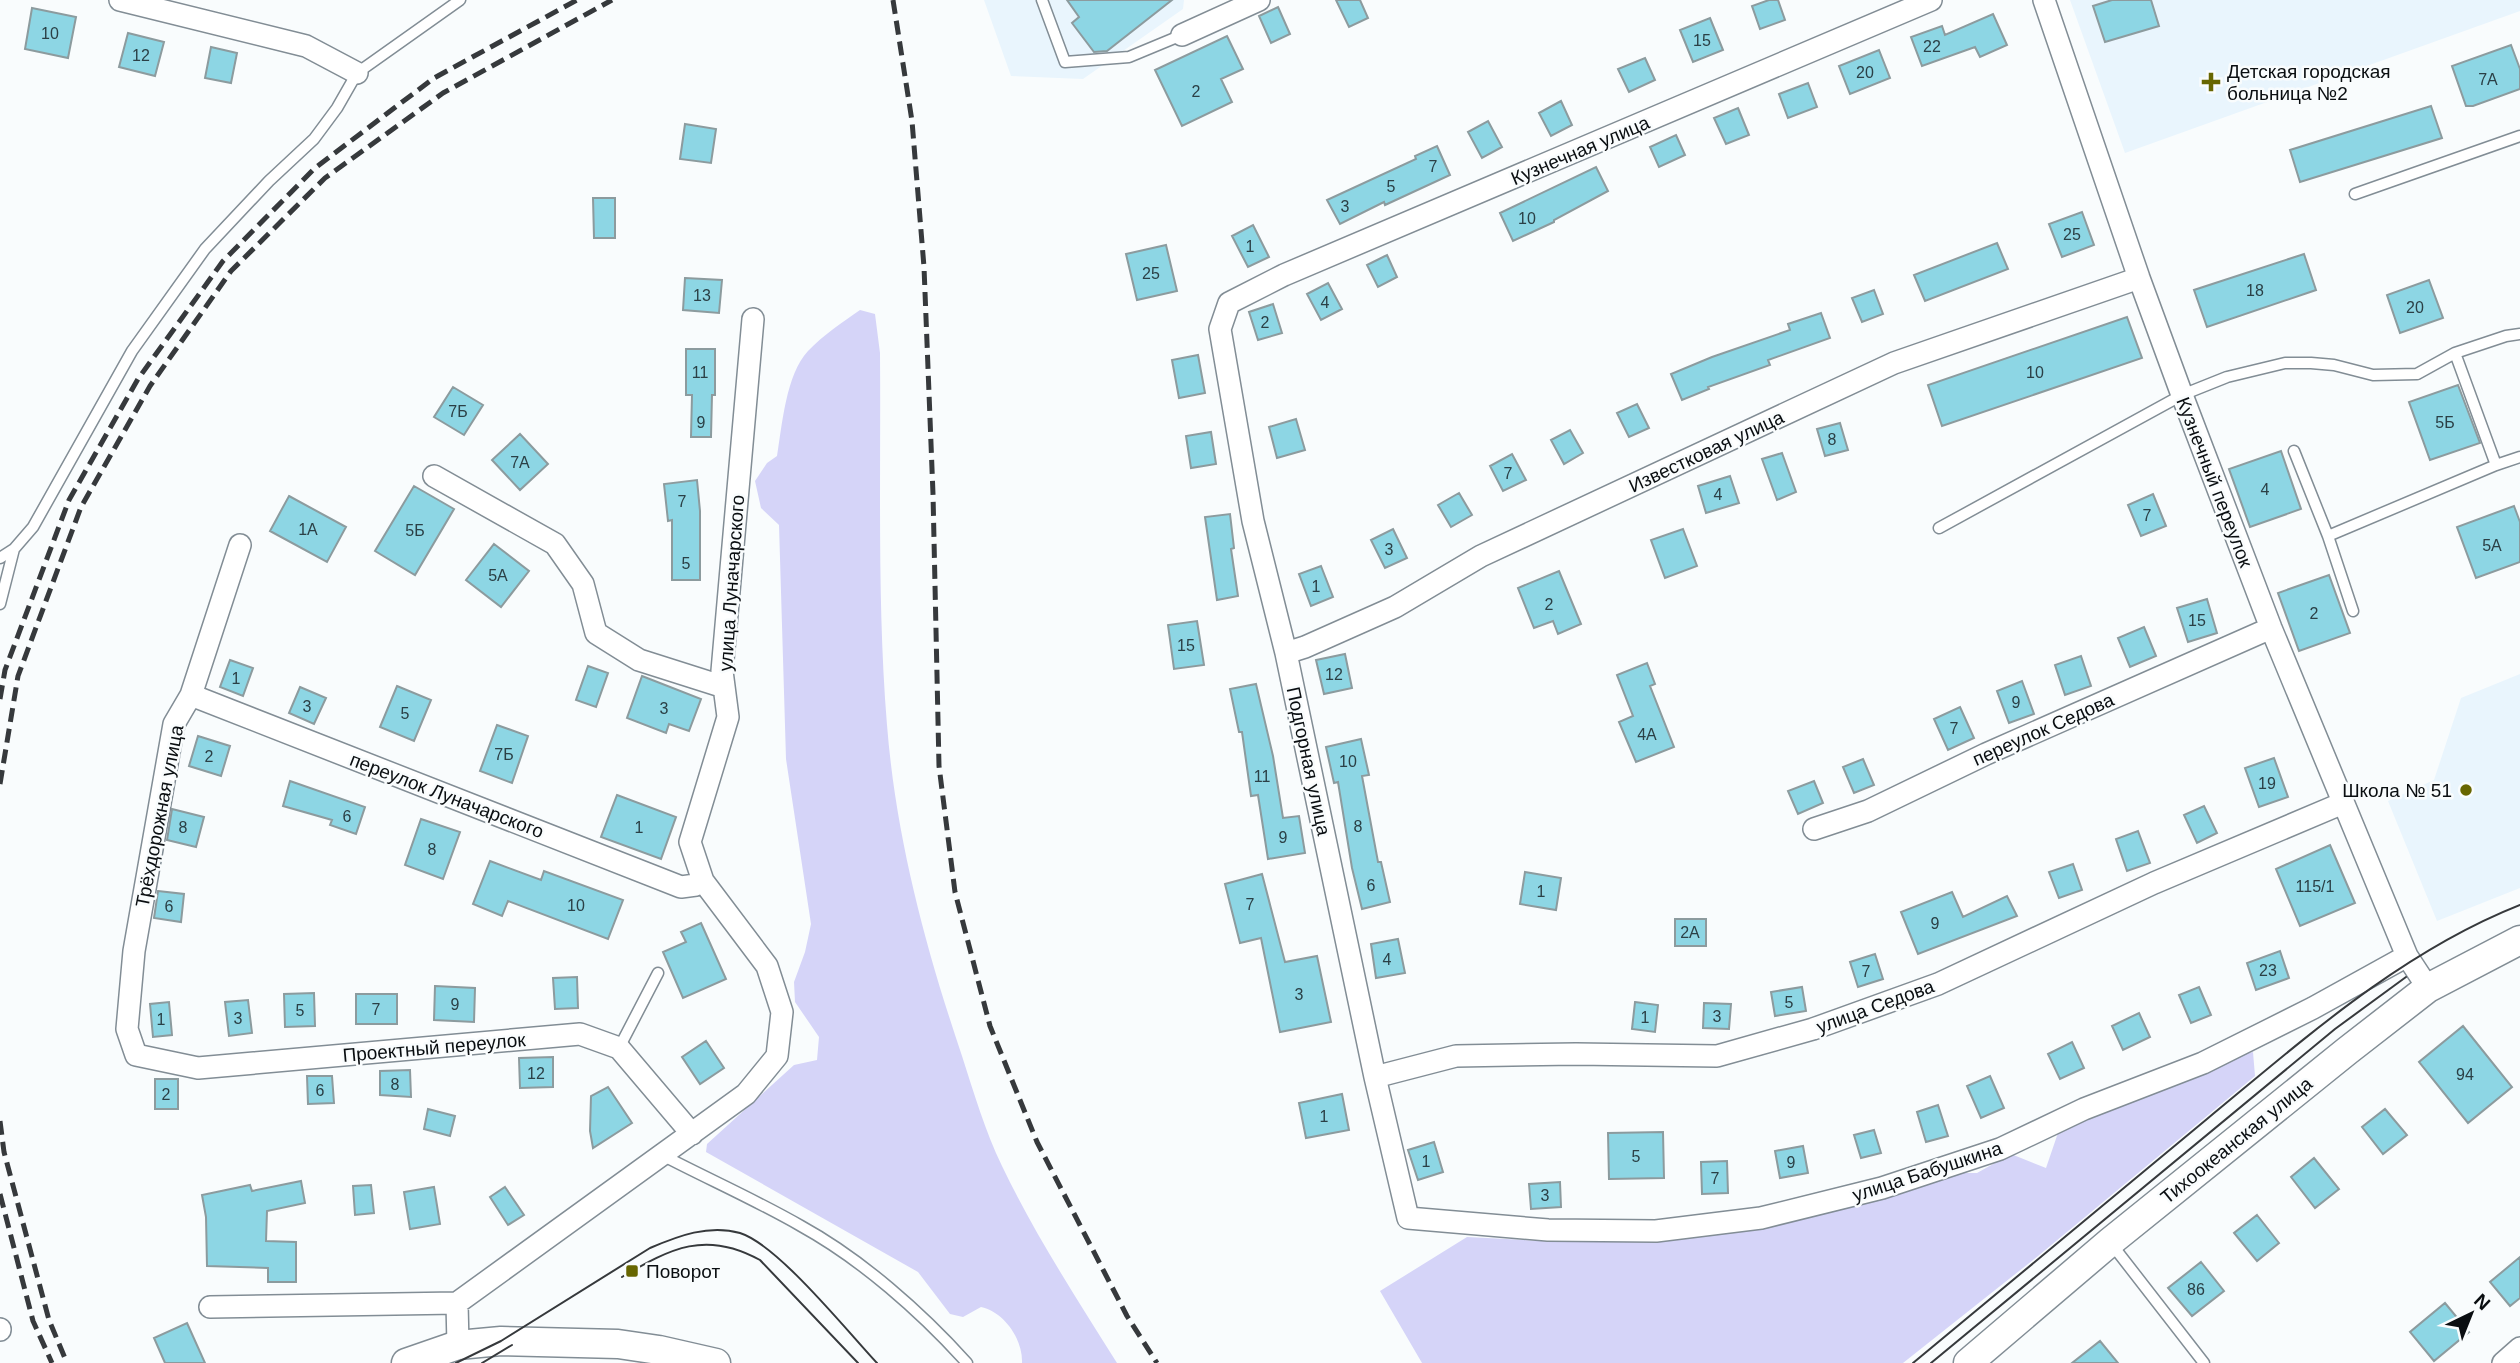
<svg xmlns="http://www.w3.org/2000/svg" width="2520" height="1363" viewBox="0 0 2520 1363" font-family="Arial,sans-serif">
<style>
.built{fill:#e9f5fd}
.green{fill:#d5d4f8}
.building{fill:#8dd6e4;stroke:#8c9b9e;stroke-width:2}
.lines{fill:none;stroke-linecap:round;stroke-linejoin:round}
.lane-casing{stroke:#828d95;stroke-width:13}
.street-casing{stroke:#828d95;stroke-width:24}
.secondary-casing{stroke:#828d95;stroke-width:31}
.lane{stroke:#fff;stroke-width:10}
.street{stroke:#fff;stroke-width:21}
.secondary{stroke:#fff;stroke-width:28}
.tram{stroke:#36393c;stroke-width:2}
.rail{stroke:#36393c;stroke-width:5;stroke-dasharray:14 7;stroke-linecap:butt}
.poi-dot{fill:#676600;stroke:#f9fcfd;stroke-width:2.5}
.labels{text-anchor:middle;stroke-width:5;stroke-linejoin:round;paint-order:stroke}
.number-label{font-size:16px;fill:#2b4046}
.poi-label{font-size:19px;fill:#0a0e11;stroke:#f9fcfd;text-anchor:start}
.street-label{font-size:19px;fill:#0a0e11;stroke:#f9fcfd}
</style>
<rect width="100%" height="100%" fill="#f9fcfd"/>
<!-- built -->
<path class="built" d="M984,0H1184L1183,9L1083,79L1011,76Z
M2070,0H2520V11L2125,153Z
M2520,674V888L2437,921L2388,801L2434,780L2461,698Z"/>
<!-- green -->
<path class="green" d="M860,310L875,314L880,353C881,477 877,602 887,725C896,839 926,949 962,1056C974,1093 985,1131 1002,1166C1035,1235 1077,1299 1117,1363H1022C1023,1339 1004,1312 981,1307L963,1317L950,1314L918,1272L706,1152L707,1144L794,1065L817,1060L819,1037L795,1002L794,982L805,952L811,924L786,759L779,525L761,508L755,481L767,463L777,456C782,426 786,374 808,351C823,335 843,322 860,310Z
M2253,1052L2255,1076L2038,1256L1903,1363H1422L1380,1291L1467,1237L1545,1241H1651L1947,1173H1977L2011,1154L2046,1168L2059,1130L2210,1063Z"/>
<!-- building -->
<path class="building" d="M1067,0H1172L1107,51L1094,52L1072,23L1079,17Z
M1336,0H1360L1368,18L1349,27Z
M1769,0H1778L1785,20L1760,29L1752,6Z
M2112,0H2151L2159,26L2105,42L2093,6Z
M1278,7L1290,34L1271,43L1259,16Z
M32,8L76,17L68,58L25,49Z
M1993,14L2007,45L1980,57L1975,47L1922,66L1911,37L1942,26L1945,35Z
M1710,18L1723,50L1693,62L1680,30Z
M128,33L164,42L155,76L119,67Z
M1227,36L1243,69L1221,79L1232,102L1182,126L1155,70Z
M2511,45L2520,69V89L2473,106H2466L2452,66Z
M211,47L237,53L231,83L205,78Z
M1879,50L1890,78L1850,94L1839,66Z
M1645,58L1655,80L1629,92L1618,69Z
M1808,83L1817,107L1788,118L1779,94Z
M1561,101L1572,125L1551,136L1539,113Z
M2431,106L2442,138L2300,182L2290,150Z
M1738,108L1749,135L1726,144L1714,118Z
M1488,121L1502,147L1482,158L1468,132Z
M685,124L716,129L711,163L680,159Z
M1676,135L1685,155L1659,167L1650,147Z
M1437,146L1450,175L1385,205L1384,202L1340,224L1327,200L1416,159L1415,156Z
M1596,167L1608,191L1554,220V222L1513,241L1500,213Z
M593,198H615V238H594Z
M2082,212L2094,245L2062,257L2049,224Z
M1253,225L1269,257L1248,267L1232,236Z
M1997,243L2008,269L1925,301L1914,275Z
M1166,245L1177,291L1137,300L1126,254Z
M2304,254L2316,290L2207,327L2194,290Z
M1387,255L1397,277L1378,287L1367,265Z
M685,278L722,280L719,313L683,310Z
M2429,280L2443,318L2400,333L2387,295Z
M1328,283L1342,309L1321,320L1307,294Z
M1874,290L1883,314L1862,322L1852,298Z
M1273,304L1282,333L1258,340L1249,312Z
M1821,313L1830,338L1768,360L1770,365L1708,387L1709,389L1682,400L1671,374L1712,357L1790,330L1788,324Z
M2127,317L2142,358L1942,426L1928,385Z
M686,349H715V395H712L711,437H691L692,395H686Z
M1198,355L1205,393L1179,398L1172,360Z
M2458,385L2480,443L2430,460L2409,402Z
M453,387L483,405L464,435L434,417Z
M1637,404L1649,428L1629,437L1617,413Z
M1296,419L1305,450L1277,458L1269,427Z
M1840,423L1848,450L1825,456L1817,429Z
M1570,430L1583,453L1564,464L1551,440Z
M1211,432L1216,464L1191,468L1186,436Z
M520,434L548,464L520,490L492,460Z
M2281,451L2301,509L2250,527L2229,469Z
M1782,453L1796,492L1777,500L1762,459Z
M1512,454L1526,480L1503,491L1490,466Z
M1730,476L1739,503L1706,513L1698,486Z
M697,480L700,511V580H672V520L668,521L664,484Z
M414,486L454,509L415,575L375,551Z
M1459,493L1472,515L1451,527L1438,505Z
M2153,494L2166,526L2141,536L2128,505Z
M289,496L346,527L327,562L270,531Z
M2514,506L2520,522V562L2476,578L2457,527Z
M1230,514L1234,548L1231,549L1238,596L1217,600L1205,517Z
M1393,529L1407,558L1385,568L1371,540Z
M1683,529L1697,566L1665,578L1651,540Z
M494,544L529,571L501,607L466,580Z
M1321,566L1333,597L1311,606L1299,574Z
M1559,571L1581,624L1558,634L1553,621L1534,628L1518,588Z
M2329,575L2350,633L2299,651L2278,593Z
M2207,599L2217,633L2188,642L2177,608Z
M1197,621L1204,665L1174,669L1168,625Z
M2144,627L2156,656L2130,667L2118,638Z
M1345,654L1352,688L1324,694L1316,660Z
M2081,656L2091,686L2065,695L2055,665Z
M230,660L253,668L243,696L220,687Z
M1647,663L1655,684L1650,686L1674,747L1636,762L1619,722L1633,716L1617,675Z
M588,666L608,673L596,707L576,700Z
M642,676L701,699L689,731L669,724L666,733L627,718Z
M2022,681L2034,714L2009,723L1997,691Z
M1256,684L1273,756L1283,818L1299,816L1305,853L1268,859L1258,795L1251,796L1242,732H1239L1230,689Z
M397,686L431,700L414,741L380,727Z
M300,687L326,698L314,724L289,713Z
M1960,707L1974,738L1948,750L1934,719Z
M497,725L528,736L512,783L480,771Z
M198,736L230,746L221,776L189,766Z
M1361,739L1369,775L1362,776L1378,862H1381L1390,902L1362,909L1352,868L1338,782L1334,783L1326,747Z
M2274,758L2288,797L2259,807L2245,768Z
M1863,759L1874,785L1854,793L1843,767Z
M290,781L365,807L356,834L330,825L332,820L283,806Z
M1814,781L1823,803L1798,814L1788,791Z
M617,795L676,817L661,859L601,837Z
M2204,806L2217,833L2197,843L2184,815Z
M172,809L204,817L196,847L167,840Z
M421,819L460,832L443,879L405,865Z
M2138,831L2150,863L2127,871L2116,839Z
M2330,845L2355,903L2300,926L2276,869Z
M490,861L541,880L544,871L623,900L608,939L508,901L502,916L473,904Z
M2073,864L2082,890L2059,898L2049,872Z
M1525,872L1561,878L1556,910L1520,904Z
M1262,874L1285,962L1317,956L1331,1022L1280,1032L1261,938L1240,943L1225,884Z
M158,891L184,894L181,922L154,918Z
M1952,892L1963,917L2007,896L2017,916L1918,954L1901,912Z
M1675,919H1706V946H1675Z
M701,923L726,979L683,998L663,952L686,942L681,932Z
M1398,939L1405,973L1376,978L1371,944Z
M2280,951L2289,978L2256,990L2247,963Z
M1875,954L1883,979L1858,987L1850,962Z
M577,977L578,1008L555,1009L553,978Z
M435,986L475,988L474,1022L434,1020Z
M1802,987L1806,1011L1775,1016L1771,992Z
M2199,987L2211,1015L2191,1023L2179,995Z
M314,993L315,1026L285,1027L284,994Z
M356,994H397V1024H356Z
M248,1000L252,1033L229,1036L225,1002Z
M169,1002L172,1035L153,1037L150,1004Z
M1635,1002L1658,1005L1655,1032L1632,1029Z
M1704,1003L1731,1004L1729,1029L1703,1028Z
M2139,1013L2150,1037L2123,1050L2112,1026Z
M2463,1026L2512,1087L2468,1123L2419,1062Z
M706,1041L724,1068L700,1084L682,1057Z
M2072,1042L2084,1068L2060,1079L2048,1054Z
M553,1057V1087L520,1088L519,1058Z
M410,1070L411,1097L380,1095V1071Z
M307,1076H332L334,1103L308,1104Z
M1990,1076L2004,1108L1981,1118L1967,1086Z
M155,1079H178V1109H155Z
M608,1087L632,1123L593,1148L590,1131L591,1096Z
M1342,1094L1349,1130L1306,1138L1299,1103Z
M1938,1105L1948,1136L1926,1142L1917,1112Z
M428,1109L455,1116L450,1136L424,1129Z
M2385,1109L2407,1135L2383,1154L2362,1127Z
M1874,1130L1881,1153L1861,1158L1854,1135Z
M1663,1132L1664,1178L1609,1179L1608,1133Z
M1434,1142L1443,1172L1418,1180L1408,1150Z
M1803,1146L1808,1173L1780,1178L1775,1151Z
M2314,1158L2339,1189L2315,1208L2291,1177Z
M1727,1161L1728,1193L1702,1194L1701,1162Z
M301,1181L305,1203L267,1211L266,1241L296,1242V1282H268V1268L207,1266L206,1217L202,1195L250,1185L252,1191Z
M1560,1182L1561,1207L1531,1209L1529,1184Z
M371,1185L374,1213L355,1215L353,1186Z
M434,1187L440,1224L410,1229L404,1192Z
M505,1187L524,1215L508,1225L490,1197Z
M2257,1215L2279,1243L2257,1261L2234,1233Z
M2520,1257V1298L2510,1306L2490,1282Z
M2201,1262L2224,1291L2192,1316L2168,1288Z
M2445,1303L2469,1332L2434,1361L2410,1332Z
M187,1323L205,1363H165L154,1338Z
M2100,1341L2118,1363H2072Z"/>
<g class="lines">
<defs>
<path id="lane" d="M1042,0L1065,62L1129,57L1182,35
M2355,194L2520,136
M2455,353L2496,465
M2294,451L2328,536L2353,611
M1939,528L2182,395L2227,377L2285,363H2311L2334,365L2373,375L2417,374L2455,353L2506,336L2520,334
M2328,536L2496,465L2520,457
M0,558L14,549L33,527L132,351L205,249L269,181L314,139L337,108L357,73L460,0
M0,604L14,549
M619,1048L658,973
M662,1155C708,1179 756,1200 801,1226C861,1259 921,1312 967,1363
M2110,1242L2204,1363"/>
<path id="street" d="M120,0L306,46L357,73
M1931,0L1284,275L1229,303L1220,329L1253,521L1286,653L1375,1077L1408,1218L1548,1230L1656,1231L1761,1218L1882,1188L2000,1149L2084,1109L2203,1063L2313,1008L2407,956
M2044,0L2139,278L2182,395L2271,628L2407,956L2428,988
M1182,35L1259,0
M434,476L555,544L583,584L596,633L639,660L724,687
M240,545L191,695L174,724L134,951L127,1029L136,1055L198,1068L580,1034L619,1048L692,1134
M1286,653L1305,647L1395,607L1481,556L1894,363L2139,278
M191,695L681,887L696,885L703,881
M1814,829L1868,811L1986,754L2271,628
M1375,1077L1456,1056L1576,1054L1717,1056L1813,1029L1938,984L2154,883L2343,803
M457,1303L458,1345
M210,1307L457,1303L746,1094L777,1056L782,1012L767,966L703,881L690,842L728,717L722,671L753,319
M0,1330V1329
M2503,1363L2520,1348"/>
<path id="secondary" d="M406,1363L458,1345L501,1341L618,1344L659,1350L716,1363
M1968,1363L2110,1242L2347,1051L2428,988L2520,940"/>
</defs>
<!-- lane casing -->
<use href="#lane" class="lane-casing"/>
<!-- street casing -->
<use href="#street" class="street-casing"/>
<!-- secondary casing -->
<use href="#secondary" class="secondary-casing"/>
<!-- lane -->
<use href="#lane" class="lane"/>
<!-- street -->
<use href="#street" class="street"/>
<!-- secondary -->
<use href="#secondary" class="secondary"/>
<!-- tram -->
<path class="tram" d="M622,1277C671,1248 706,1230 760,1260L858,1363
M456,1363L501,1341L650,1248C678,1236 709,1224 740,1233C778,1245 847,1331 877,1363
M482,1363L512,1345
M1913,1363C2011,1282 2109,1200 2207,1119C2304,1039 2401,952 2520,905
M1931,1363L2335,1029L2406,977"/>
<!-- rail -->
<path class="rail" d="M893,0L912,121L924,267L933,494L939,766L955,892L990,1026L1037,1142L1127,1316L1157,1363
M0,699L5,670L69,500L138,379L223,261L315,168L434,78L577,0
M0,784L18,676L81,507L150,386L231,271L325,178L443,93L612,0
M0,1121L4,1152L49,1320L67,1363
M0,1194L33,1321L52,1363"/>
</g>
<!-- markers -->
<g class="poi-dot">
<path d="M2207.5 71.5h7v7h7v7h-7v7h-7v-7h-7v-7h7z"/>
<circle cx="2466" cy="790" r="7"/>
<rect x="625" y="1264" width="14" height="14" rx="3.5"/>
</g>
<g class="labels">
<!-- number labels -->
<g class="number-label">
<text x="50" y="39">10</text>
<text x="1702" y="46">15</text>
<text x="1932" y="52">22</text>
<text x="141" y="61">12</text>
<text x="1865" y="78">20</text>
<text x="2488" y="85">7А</text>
<text x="1196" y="97">2</text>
<text x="1433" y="172">7</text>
<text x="1391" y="192">5</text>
<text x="1345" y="212">3</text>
<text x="1527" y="224">10</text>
<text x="2072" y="240">25</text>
<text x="1250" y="252">1</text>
<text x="1151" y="279">25</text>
<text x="2255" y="296">18</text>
<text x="702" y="301">13</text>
<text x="1325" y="308">4</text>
<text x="2415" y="313">20</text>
<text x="1265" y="328">2</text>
<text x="700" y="378">11</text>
<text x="2035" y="378">10</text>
<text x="458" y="417">7Б</text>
<text x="701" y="428">9</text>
<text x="2445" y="428">5Б</text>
<text x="1832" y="445">8</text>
<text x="520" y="468">7А</text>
<text x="1508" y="479">7</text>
<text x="2265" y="495">4</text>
<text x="1718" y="500">4</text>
<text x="682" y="507">7</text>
<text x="2147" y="521">7</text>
<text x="308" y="535">1А</text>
<text x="415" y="536">5Б</text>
<text x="2492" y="551">5А</text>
<text x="1389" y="555">3</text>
<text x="686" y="569">5</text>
<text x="498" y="581">5А</text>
<text x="1316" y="592">1</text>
<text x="1549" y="610">2</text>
<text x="2314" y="619">2</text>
<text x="2197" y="626">15</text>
<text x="1186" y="651">15</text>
<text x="1334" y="680">12</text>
<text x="236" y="684">1</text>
<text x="2016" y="708">9</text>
<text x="307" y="712">3</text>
<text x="664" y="714">3</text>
<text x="405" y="719">5</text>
<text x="1954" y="734">7</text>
<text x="1647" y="740">4А</text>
<text x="504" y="760">7Б</text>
<text x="209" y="762">2</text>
<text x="1348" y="767">10</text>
<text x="1262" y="782">11</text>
<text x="2267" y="789">19</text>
<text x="347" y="822">6</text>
<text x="1358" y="832">8</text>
<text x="183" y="833">8</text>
<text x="639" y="833">1</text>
<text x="1283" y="843">9</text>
<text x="432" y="855">8</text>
<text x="1371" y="891">6</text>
<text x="2315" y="892">115/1</text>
<text x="1541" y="897">1</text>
<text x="1250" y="910">7</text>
<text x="576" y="911">10</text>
<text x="169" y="912">6</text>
<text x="1935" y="929">9</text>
<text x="1690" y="938">2А</text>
<text x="1387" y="965">4</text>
<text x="2268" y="976">23</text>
<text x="1866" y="977">7</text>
<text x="1299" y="1000">3</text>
<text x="1789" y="1008">5</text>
<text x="455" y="1010">9</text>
<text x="376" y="1015">7</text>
<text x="300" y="1016">5</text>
<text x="1717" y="1022">3</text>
<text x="1645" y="1023">1</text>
<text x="238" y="1024">3</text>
<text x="161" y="1025">1</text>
<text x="536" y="1079">12</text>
<text x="2465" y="1080">94</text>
<text x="395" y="1090">8</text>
<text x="320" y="1096">6</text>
<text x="166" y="1100">2</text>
<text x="1324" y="1122">1</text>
<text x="1636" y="1162">5</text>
<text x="1426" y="1167">1</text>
<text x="1791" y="1168">9</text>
<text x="1715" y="1184">7</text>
<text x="1545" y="1201">3</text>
<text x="2196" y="1295">86</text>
</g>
<!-- poi labels -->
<g class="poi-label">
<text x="2227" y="78">Детская городская<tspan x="2227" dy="22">больница №2</tspan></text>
<text x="2452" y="797" text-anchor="end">Школа № 51</text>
<text x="646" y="1278">Поворот</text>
</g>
<!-- street labels -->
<g class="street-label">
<text transform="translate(1580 150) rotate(-23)" y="7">Кузнечная улица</text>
<text transform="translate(1706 451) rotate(-25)" y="7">Известковая улица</text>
<text transform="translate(2215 482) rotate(69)" y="7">Кузнечный переулок</text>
<text transform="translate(731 583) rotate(-86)" y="7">улица Луначарского</text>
<text transform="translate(2043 729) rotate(-24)" y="7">переулок Седова</text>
<text transform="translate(1309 761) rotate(78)" y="7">Подгорная улица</text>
<text transform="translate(447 795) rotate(21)" y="7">переулок Луначарского</text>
<text transform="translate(159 816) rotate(-79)" y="7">Трёхдорожная улица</text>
<text transform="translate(1875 1006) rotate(-20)" y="7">улица Седова</text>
<text transform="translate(434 1047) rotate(-5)" y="7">Проектный переулок</text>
<text transform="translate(2236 1140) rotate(-39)" y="7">Тихоокеанская улица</text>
<text transform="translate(1927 1171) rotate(-18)" y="7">улица Бабушкина</text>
</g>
</g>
<!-- north arrow -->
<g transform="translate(2471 1314) rotate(43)" stroke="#f9fcfd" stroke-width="5" paint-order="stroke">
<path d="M0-5L12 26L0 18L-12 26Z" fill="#0a0e11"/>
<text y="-10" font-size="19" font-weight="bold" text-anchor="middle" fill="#0a0e11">N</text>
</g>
</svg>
